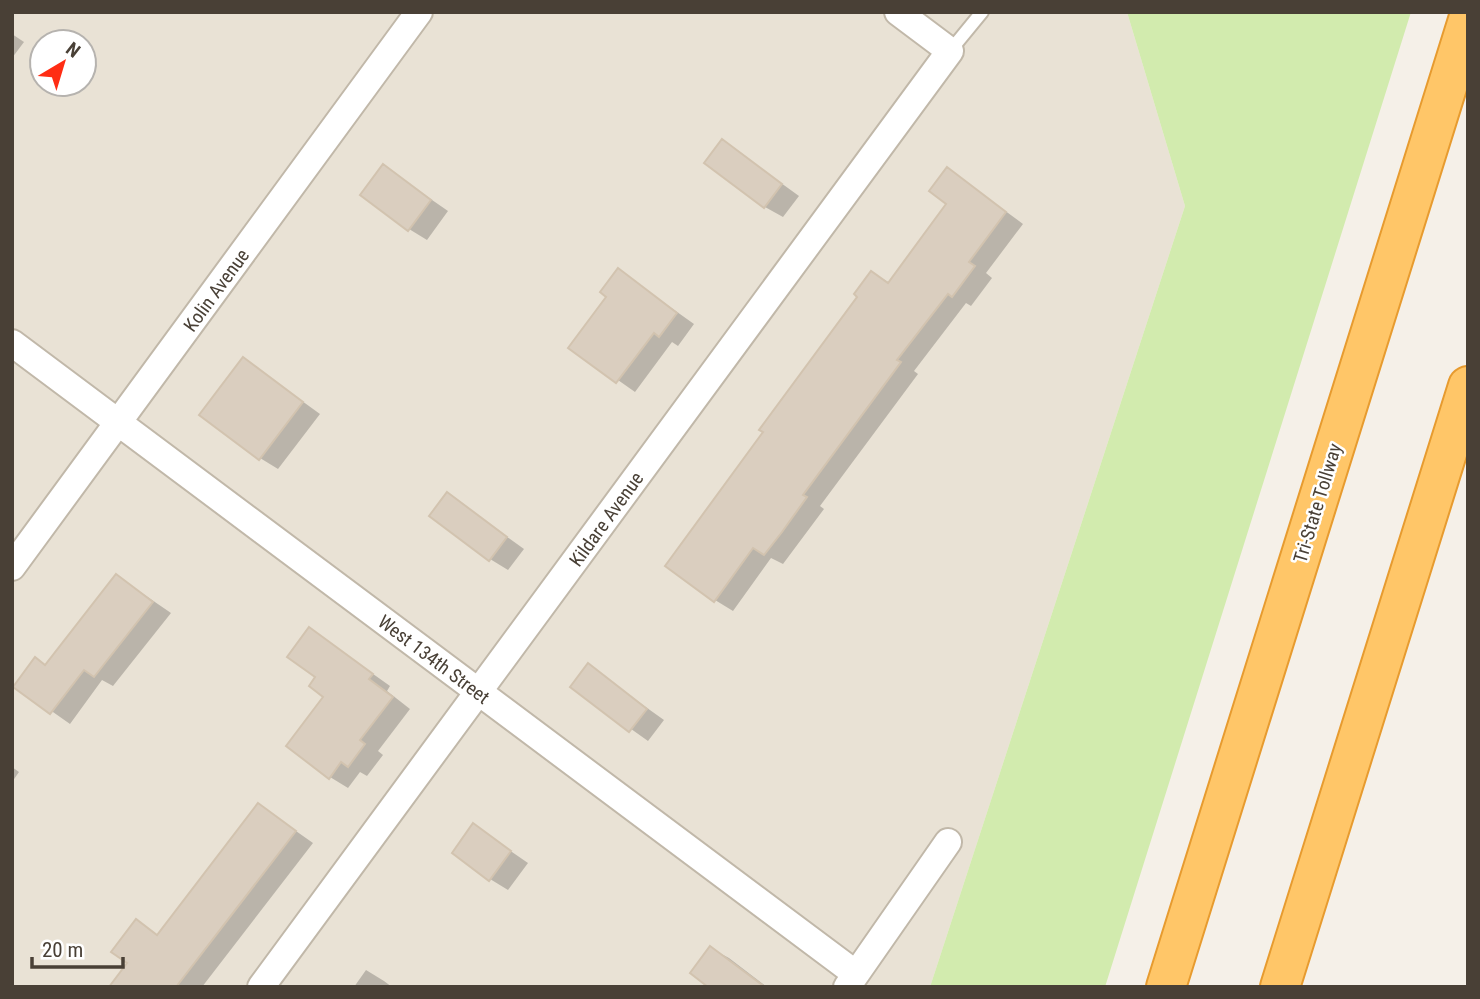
<svg xmlns="http://www.w3.org/2000/svg" width="1480" height="999" viewBox="0 0 1480 999" font-family="'Roboto Condensed',sans-serif">
<style>
.residential{fill:#e9e2d5;fill-rule:evenodd}
.green{fill:#d2ebae}
.shadow{fill:#0003}
.building{fill:#dacebf;stroke:#d2c3af;stroke-width:2}
.lines{fill:none;stroke-linecap:round;stroke-linejoin:round}
.service-casing{stroke:#c1b8a9;stroke-width:16}
.minor-casing{stroke:#c1b8a9;stroke-width:30}
.motorway-casing{stroke:#e79b2f;stroke-width:42}
.service{stroke:#fff;stroke-width:12}
.minor{stroke:#fff;stroke-width:26}
.motorway{stroke:#ffc668;stroke-width:38}
.labels{text-anchor:middle;stroke-width:5;stroke-linejoin:round;paint-order:stroke}
.street-label{font-size:19px;fill:#494036;stroke:#fff}
</style>
<rect width="100%" height="100%" fill="#f5f0e8"/>
<!-- residential -->
<path class="residential" d="M12,12H1127L1185,206L930,987H12ZM42,42H84V84H42Z"/>
<!-- green -->
<path class="green" d="M1127,12H1411L1105,987H930L1185,206Z"/>
<!-- shadow -->
<path class="shadow" d="M12,34L24,42L12,58Z
M723,141L799,196L783,217L765,207Z
M383,166L448,211L427,240L409,229Z
M948,169L1023,224L986,273L992,278L971,306L966,303L914,371L918,374L820,506L824,509L783,564L771,558L733,611L715,600L860,297L872,273L890,283L948,204Z
M618,270L694,324L678,346L672,342L635,392L571,347L609,296Z
M244,359L320,414L278,469L260,458Z
M447,494L524,549L508,570L490,559Z
M117,576L171,613L113,686L102,680L70,724L16,686L46,666Z
M310,629L390,686L387,691L410,709L378,751L383,755L367,776L360,772L348,788L330,777L326,696L317,677Z
M588,666L664,720L648,741L572,687Z
M12,767L19,772L12,782Z
M259,805L313,843L202,987H111L129,963L136,922L158,935Z
M474,826L528,863L508,890L490,879Z
M710,948L729,958L767,987H711Z
M366,970L384,981L392,987H354Z"/>
<!-- building -->
<path class="building" d="M722,139L782,184L764,208L704,163Z
M383,164L431,200L408,231L360,195Z
M947,167L1006,212L969,262L975,266L952,297L948,294L897,360L901,362L803,495L807,497L782,532L764,555L753,548L714,602L665,566L763,432L759,430L857,297L854,294L871,271L888,283L946,204L929,191Z
M618,268L677,313L659,337L654,333L616,383L568,348L606,297L600,292Z
M243,357L303,402L259,460L199,415Z
M447,492L507,537L489,561L429,516Z
M116,574L153,602L94,677L84,670L50,714L13,687L35,657L45,665Z
M309,627L373,674L369,679L393,697L360,740L365,744L348,767L341,762L329,779L286,746L323,697L309,686L315,677L287,657Z
M588,663L647,709L629,732L570,687Z
M258,803L296,831L176,987H109L127,963L111,952L136,919L157,935Z
M473,823L511,851L489,881L452,853Z
M710,946L765,987H708L690,973Z"/>
<g class="lines">
<defs>
<path id="service" d="M950,51L982,12"/>
<path id="minor" d="M12,343L856,974
M12,567L419,12
M261,987L950,51L898,12
M847,987L948,842"/>
<path id="motorway" d="M1166,987L1468,20
M1280,987L1468,386"/>
</defs>
<!-- service casing -->
<use href="#service" class="service-casing"/>
<!-- minor casing -->
<use href="#minor" class="minor-casing"/>
<!-- motorway casing -->
<use href="#motorway" class="motorway-casing"/>
<!-- service -->
<use href="#service" class="service"/>
<!-- minor -->
<use href="#minor" class="minor"/>
<!-- motorway -->
<use href="#motorway" class="motorway"/>
</g>
<g class="labels">
<!-- street labels -->
<g class="street-label">
<text transform="translate(216 290) rotate(-54)" y="7">Kolin Avenue</text>
<text transform="translate(1317 503) rotate(-73)" y="7">Tri-State Tollway</text>
<text transform="translate(606 519) rotate(-54)" y="7">Kildare Avenue</text>
<text transform="translate(434 659) rotate(37)" y="7">West 134th Street</text>
</g>
</g>
<!-- border -->
<rect width="1480" height="999" fill="none" stroke="#494036" stroke-width="28"/>
<!-- north arrow -->
<g transform="translate(63 63) rotate(38)"><circle r="33" fill="#ffffff" stroke="#b6b3af" stroke-width="2"/>
<path d="M0-5L12 26L0 18L-12 26Z" fill="#ff2d14"/>
<text y="-10" font-size="19" font-weight="bold" text-anchor="middle" fill="#494036">N</text>
</g>
<!-- scale -->
<path d="M32 957v10h91v-10" fill="none" stroke="#494036" stroke-width="3.5"/>
<text x="42" y="957" font-size="21" fill="#494036" stroke="#ffffff" stroke-width="5" paint-order="stroke">20 m</text>
</svg>
